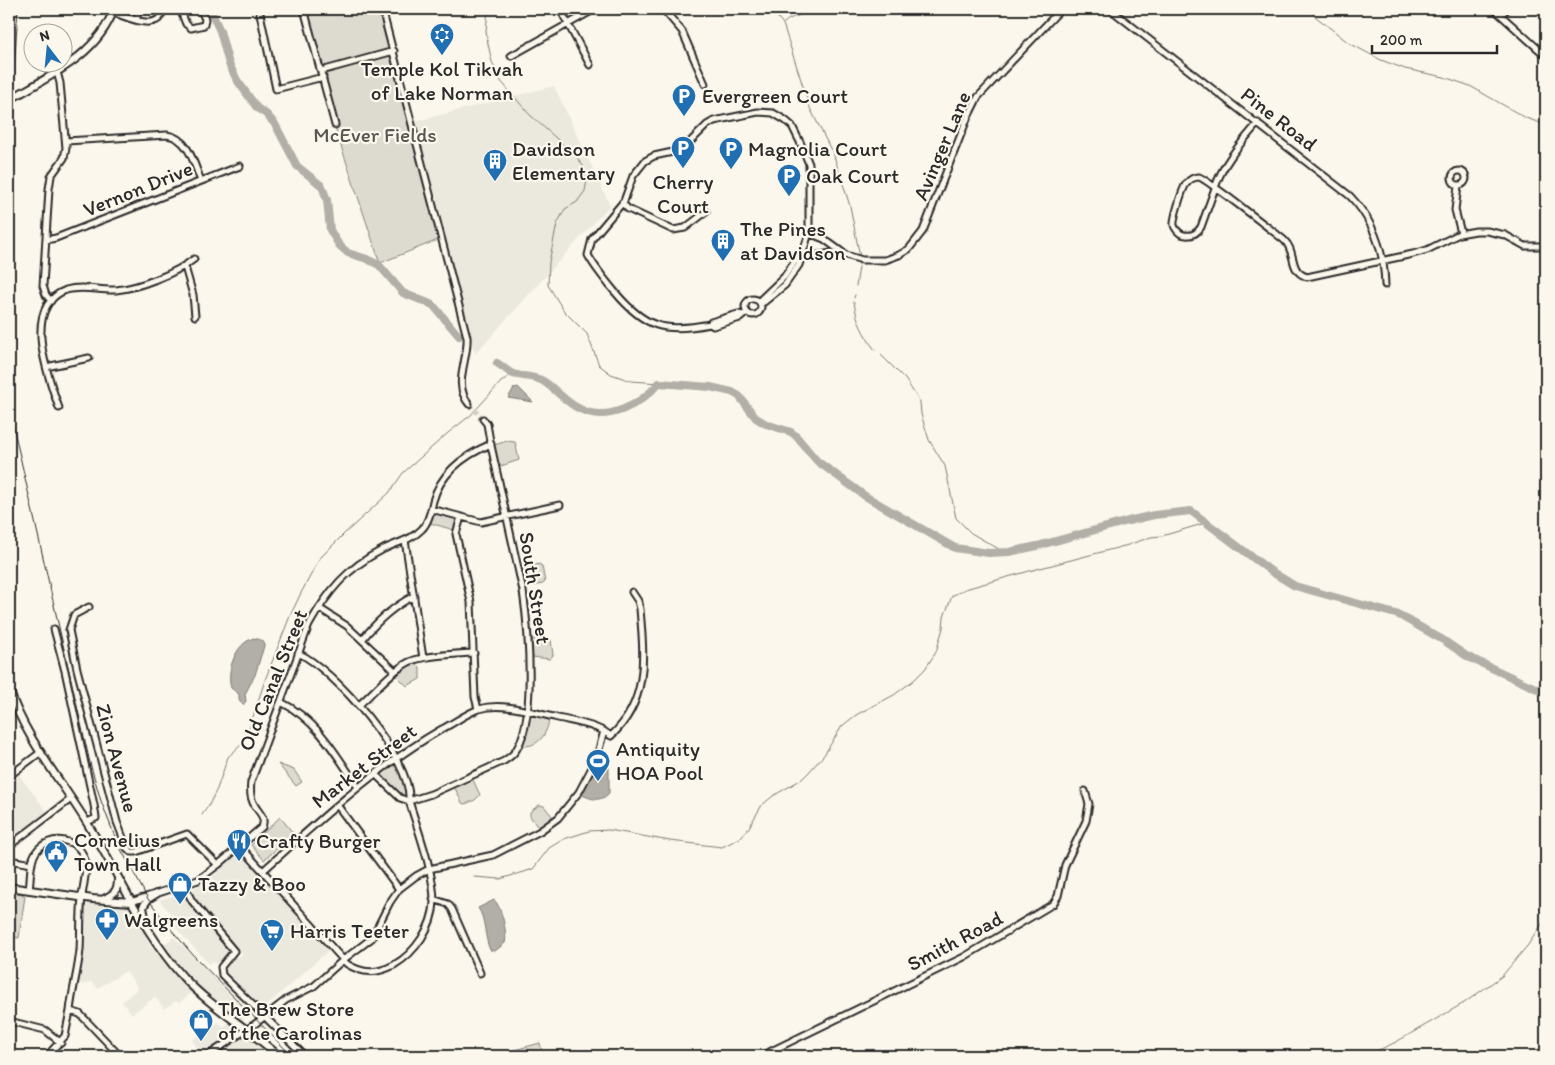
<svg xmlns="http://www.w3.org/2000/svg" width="1555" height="1065" viewBox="0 0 1555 1065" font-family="Itim,sans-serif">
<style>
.built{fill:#ebe8de;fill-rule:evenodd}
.green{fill:#dddad0;stroke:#84827e}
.water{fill:#b1afa7;stroke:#7b7a75}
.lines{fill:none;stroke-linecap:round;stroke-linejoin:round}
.stream{stroke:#7b7a75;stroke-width:1}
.river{stroke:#b1afa7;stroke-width:8}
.minor-tunnel{stroke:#d1cec5;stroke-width:5;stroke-dasharray:5 2.5;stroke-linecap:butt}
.minor-casing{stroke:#2b2b2b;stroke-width:9}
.major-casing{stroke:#2b2b2b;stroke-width:10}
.minor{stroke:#fbf7ec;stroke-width:5}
.major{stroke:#fbf7ec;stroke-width:6}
.rail{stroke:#2b2b2b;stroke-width:1}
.labels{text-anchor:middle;stroke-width:4.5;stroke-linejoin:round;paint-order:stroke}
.poi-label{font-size:21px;fill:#2b2b2b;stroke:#fbf7ec;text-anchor:start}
.street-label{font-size:21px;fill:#2b2b2b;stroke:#fbf7ec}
.park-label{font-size:21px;fill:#585754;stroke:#fbf7ec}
</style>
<rect width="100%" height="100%" fill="#fbf7ec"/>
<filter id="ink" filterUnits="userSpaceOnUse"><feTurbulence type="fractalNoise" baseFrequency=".02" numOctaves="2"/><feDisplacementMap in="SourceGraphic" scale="10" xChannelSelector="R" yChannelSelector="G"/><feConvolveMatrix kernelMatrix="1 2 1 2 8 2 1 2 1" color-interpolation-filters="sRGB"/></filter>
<g filter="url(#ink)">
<!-- built -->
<path class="built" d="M554,86L610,205L475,354L416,121Z
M12,766L49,814L9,844V768Z
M239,852L243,853L331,948L263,1009L234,981L219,962L216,964L213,961L209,964L175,927L179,923L159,900L181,894L191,906L197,901L192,892L194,888L213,876ZM202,906L243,954L238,958L195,913Z
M89,903L130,907L144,929L147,935L146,939L151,947L192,992L179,1003L176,1001L164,1009L155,997L132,1014L122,1002L138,988L126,971L98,988L91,982L82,985L76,978L83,933L84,909Z
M174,937L248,1013L241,1024L204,994L181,969L163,945Z
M219,1022L223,1027L229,1023L264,1049L262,1053L259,1056H213L210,1051L203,1056L192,1040Z"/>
<!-- green -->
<path class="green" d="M307,9H378L438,240L380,263L335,128L339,126Z
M507,441L515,442L519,460L501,466L498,464L494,445Z
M433,510L456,516L458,519L454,530L430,523L429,520Z
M539,564L542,566L545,582L543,584L525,587L521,570L524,568Z
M534,639H549L551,640L553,655L550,659L532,657V640Z
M416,663L420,667V679L407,686L397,676L405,668Z
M530,715L547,718L549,721C546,735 539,746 524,746L522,744Z
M392,763L398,765L406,792L405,796H401L380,775Z
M278,764L294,770L302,782L296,786Z
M471,778L473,780L480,795L475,800L465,804L462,803L454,786Z
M539,805L544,806L552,816L550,821L539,828L536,825L530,816V812Z
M280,817L294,834L264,860L251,845Z
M12,892L22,894L25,896L19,938L9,936V913Z
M540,1043L543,1056H492Z"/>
<!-- water -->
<path class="water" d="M518,387L533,402L508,398L514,388Z
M254,638L263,641L264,646L255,675L245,694L246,701L243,705L239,700V694L231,688C226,672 235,643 254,638Z
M603,768H609V793C600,803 591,799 580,794L594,770Z
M494,900C501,905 508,934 505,943L495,951L490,950C484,937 486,919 478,908Z"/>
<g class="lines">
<!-- stream -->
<path class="stream" d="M488,9L486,31L488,44L492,62L500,80L529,114L576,156L583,166L587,180L585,191L577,202L565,209L557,224L549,262L548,285L564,311L587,334L599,365L611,374L631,381L659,383
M771,9L783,24L810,108L834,156L850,206L860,257
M1306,9L1349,43L1381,60L1405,69L1444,77L1470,86L1526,118L1546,125
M784,23C793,14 808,15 819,9
M859,265V263
M856,286L859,267
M854,298L855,295
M854,302C857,323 863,333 875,350
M881,355L905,379L920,402L921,414L929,440L945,466L956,518L971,533L1004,552
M202,815L209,805L217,789L228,757L242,744L247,735L265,680L290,616L301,593L320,558L344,534L389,493L403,473L448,433L471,415L501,382L512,374
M474,877L500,879L524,872L533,869L549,848L564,839L589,831L609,830L670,841L722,847L740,838L748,829L762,805L773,796L802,779L809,772L824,755L842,726L856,715L894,695L914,680L925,669L936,652L943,628L944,617L952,596L965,589L1033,570L1128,545L1151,537L1162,536L1202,524H1209
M1366,1056L1396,1042L1464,1003L1502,976L1528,945L1546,918"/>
<!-- river -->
<path class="river" d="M210,9L220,31L229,64L237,80L257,108L266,114L275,124L297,166L322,186L327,200L330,230L339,245L348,253L367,259L379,265L403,293L433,305L459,336
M497,363C502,366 508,372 513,374C523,377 534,376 543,381C556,389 566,403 580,409C608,423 640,405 659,383L710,387L732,392L739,396L756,418L766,424L791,432L796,436L817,461L865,496L955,548L989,553L1009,552L1037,546L1128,521L1154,515L1191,511L1272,572L1295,586L1399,615L1443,640L1468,657L1546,693"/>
<!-- minor-tunnel -->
<path class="minor-tunnel" d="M469,404L483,419"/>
<defs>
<path id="minor" d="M180,9L186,24L191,28L204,25L205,19L200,9
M259,9L276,89L323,77
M304,9L335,125
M382,9L467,337C469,359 452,384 469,404
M560,9L590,65
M663,9L682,31L705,84
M1110,9L1350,196C1374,221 1384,250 1385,285
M1494,9L1546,56
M113,12C127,18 161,33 163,9
M1501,15L1507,9
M136,20L139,9
M511,56L595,9
M321,71L394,51
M1258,123C1242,142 1222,164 1215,188L1201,227C1196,235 1190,237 1181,234C1178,232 1175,229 1174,225C1173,219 1182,190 1186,184C1189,180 1194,177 1199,177C1205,178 1274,232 1284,240C1297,252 1288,271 1307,277L1413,254L1427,250L1459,234L1476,231H1487L1505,235L1525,246H1546
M66,141L167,135C189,138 194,164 201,181
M1452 178a7 7 0 1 1 14 0a7 7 0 1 1-14 0Z
M1458,186L1455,210L1461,233
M622,203L628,209L673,230L685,228L706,212
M809,233L824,239L846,255L862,260H885L899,255L909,249L923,231L967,119L978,97L1061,9
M46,240L56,238L240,166
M802,253C814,259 828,252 841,252
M185,267L193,295L195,316
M745 307a8 8 0 1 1 16 0a8 8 0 1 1-16 0Z
M51,301L46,295L43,286L49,189L51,176L64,158L66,148L60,83L57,72
M761,302V299L784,277L798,257L801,255
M747,312L740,318L713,326L710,324C664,333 645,328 615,292C605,280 595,268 588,255L592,239L624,201L633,176L645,161L654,156L682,150L707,125L714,121L758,112L773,113L785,120L792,126L800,142L809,164V233L799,265L785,285L764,302L760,303
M710,324L711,322L738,314L743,315
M46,367L89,358
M59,408C48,376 21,307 66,290C82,285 100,291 116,290C138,288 177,273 194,259
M431,509L481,522L560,505
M461,517L456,534L471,602L475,697L478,709
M405,540L423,658
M89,607L74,615L69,630L77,669L117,822L127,848L131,852H136L187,834L218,865
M319,608L347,626L395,671
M54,629L65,671L94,805L96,818L87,822
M362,640C377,621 392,607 414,596
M281,702C317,720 336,754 358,787
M359,705C375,691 390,672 409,662C424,655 457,654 474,653
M375,774L400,798L409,801L431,794L504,761C507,759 511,756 513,754C538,727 528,626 523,591L490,441L487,424L483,419
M9,776L41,752
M337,805L399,889
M9,846L71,799
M241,847L347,964C363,974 377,974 394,965C415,953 433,927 434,902C434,873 418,830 409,801C413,760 334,669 298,653
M9,860L32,864
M264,870C321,819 376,767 442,729C454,723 467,713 479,709C503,702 530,712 554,717C573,722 595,724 611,736C649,701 644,656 640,609L638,601L632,592
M184,885L192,901L234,951L221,967L222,975L305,1056
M29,890C31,879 29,862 36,852C49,833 82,838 85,862C87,874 83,885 82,897C80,915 81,933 80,950C78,971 72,991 70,1011L80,1014L120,1056
M433,899L448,904L452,909L480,973
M131,902L198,880L218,865L262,827C266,817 259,813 255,806C250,799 250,790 251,782L309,625C328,591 347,568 382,550C395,543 412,540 422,529C429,522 431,510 433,501C441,472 465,455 491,444
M9,1021L45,1030L61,1043
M47,1056L65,1036L70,1011
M207,1056L255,1024L286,1000L314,986L343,960L372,938L390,902L399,889L416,876L429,869L493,855L540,831L558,818L579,792L596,760L604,731
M761,1056L964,957L1053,904L1058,896L1065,865L1086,821L1089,804L1085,791"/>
<path id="major" d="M9,100C49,76 97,56 114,9
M9,689C25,738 60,779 87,823C119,874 142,931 183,977C212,1008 248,1028 279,1056
M9,887L93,899L131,902
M104,899C114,894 118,891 118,879
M146,923L143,907L148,899L156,894"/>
</defs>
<!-- minor casing -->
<use href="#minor" class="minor-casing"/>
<!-- major casing -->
<use href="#major" class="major-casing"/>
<!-- minor -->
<use href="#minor" class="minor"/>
<!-- major -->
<use href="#major" class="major"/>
<!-- rail -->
<path class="rail" d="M9,147L18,9
M9,408L90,763L101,801L117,842L148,899L170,928L193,955L292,1056"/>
</g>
</g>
<!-- icons -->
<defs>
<symbol id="synagogue-pin" viewBox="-11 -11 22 30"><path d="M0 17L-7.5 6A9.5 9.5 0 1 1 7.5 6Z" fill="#1f6fb2" stroke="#fbf7ec"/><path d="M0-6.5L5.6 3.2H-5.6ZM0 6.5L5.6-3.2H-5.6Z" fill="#fff"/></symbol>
<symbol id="parking-pin" viewBox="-11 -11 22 30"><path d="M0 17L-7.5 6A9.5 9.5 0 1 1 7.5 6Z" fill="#1f6fb2" stroke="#fbf7ec"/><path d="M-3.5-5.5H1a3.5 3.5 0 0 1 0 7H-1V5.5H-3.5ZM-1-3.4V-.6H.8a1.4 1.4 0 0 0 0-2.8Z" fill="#fff"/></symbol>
<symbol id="building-pin" viewBox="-11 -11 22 30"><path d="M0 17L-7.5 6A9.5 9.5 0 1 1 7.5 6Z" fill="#1f6fb2" stroke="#fbf7ec"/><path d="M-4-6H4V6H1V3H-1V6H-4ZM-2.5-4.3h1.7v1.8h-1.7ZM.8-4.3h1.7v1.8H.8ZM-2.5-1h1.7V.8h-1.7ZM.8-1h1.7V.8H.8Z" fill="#fff"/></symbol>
<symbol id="stadium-pin" viewBox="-11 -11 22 30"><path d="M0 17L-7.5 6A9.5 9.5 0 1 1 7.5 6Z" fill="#1f6fb2" stroke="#fbf7ec"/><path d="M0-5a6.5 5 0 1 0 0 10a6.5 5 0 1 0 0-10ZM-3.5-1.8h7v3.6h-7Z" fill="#fff"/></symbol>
<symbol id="restaurant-pin" viewBox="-11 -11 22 30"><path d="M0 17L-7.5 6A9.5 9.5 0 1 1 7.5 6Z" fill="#1f6fb2" stroke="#fbf7ec"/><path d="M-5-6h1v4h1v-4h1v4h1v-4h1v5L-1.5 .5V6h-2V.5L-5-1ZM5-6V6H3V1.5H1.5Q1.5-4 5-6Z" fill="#fff"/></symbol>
<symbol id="civic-pin" viewBox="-11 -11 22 30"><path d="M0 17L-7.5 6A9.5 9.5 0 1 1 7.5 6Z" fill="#1f6fb2" stroke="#fbf7ec"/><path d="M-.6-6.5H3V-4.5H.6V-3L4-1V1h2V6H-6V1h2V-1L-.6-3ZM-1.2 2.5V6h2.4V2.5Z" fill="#fff"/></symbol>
<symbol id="shop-pin" viewBox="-11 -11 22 30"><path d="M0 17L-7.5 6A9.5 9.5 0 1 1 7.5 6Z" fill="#1f6fb2" stroke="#fbf7ec"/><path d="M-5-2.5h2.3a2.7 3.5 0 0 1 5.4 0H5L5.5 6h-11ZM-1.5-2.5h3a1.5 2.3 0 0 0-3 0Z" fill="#fff"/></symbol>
<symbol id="pharmacy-pin" viewBox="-11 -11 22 30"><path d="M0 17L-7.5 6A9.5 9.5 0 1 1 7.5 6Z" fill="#1f6fb2" stroke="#fbf7ec"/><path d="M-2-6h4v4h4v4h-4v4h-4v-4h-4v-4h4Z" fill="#fff"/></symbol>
<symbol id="supermarket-pin" viewBox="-11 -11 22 30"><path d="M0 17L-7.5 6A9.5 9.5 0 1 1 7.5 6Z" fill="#1f6fb2" stroke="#fbf7ec"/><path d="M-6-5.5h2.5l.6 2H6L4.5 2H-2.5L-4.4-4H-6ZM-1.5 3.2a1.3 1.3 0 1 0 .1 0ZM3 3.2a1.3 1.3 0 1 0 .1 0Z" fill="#fff"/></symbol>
</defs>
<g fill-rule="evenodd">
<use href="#synagogue-pin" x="428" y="21" width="28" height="38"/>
<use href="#parking-pin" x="670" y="82" width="28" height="38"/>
<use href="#parking-pin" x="669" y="134" width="28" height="38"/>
<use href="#parking-pin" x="717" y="135" width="28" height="38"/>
<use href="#building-pin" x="481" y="147" width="28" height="38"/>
<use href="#parking-pin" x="775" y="162" width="28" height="38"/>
<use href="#building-pin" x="709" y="227" width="28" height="38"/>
<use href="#stadium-pin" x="584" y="747" width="28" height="38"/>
<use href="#restaurant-pin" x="225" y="827" width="28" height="38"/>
<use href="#civic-pin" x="42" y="838" width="28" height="38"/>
<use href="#shop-pin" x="166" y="870" width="28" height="38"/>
<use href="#pharmacy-pin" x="93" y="906" width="28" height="38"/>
<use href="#supermarket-pin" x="258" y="917" width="28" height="38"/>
<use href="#shop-pin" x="187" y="1007" width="28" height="38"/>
</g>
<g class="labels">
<!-- poi labels -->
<g class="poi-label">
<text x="442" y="76" text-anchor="middle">Temple Kol Tikvah<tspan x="442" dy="24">of Lake Norman</tspan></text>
<text x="702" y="103">Evergreen Court</text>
<text x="512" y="156">Davidson<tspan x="512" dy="24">Elementary</tspan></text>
<text x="748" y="156">Magnolia Court</text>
<text x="806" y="183">Oak Court</text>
<text x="683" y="189" text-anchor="middle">Cherry<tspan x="683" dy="24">Court</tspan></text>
<text x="740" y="236">The Pines<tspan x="740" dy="24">at Davidson</tspan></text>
<text x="616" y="756">Antiquity<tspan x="616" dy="24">HOA Pool</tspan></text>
<text x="74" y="847">Cornelius<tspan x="74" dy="24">Town Hall</tspan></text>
<text x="256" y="848">Crafty Burger</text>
<text x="198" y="891">Tazzy &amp; Boo</text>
<text x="124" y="927">Walgreens</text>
<text x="290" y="938">Harris Teeter</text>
<text x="218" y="1016">The Brew Store<tspan x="218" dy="24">of the Carolinas</tspan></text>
</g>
<!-- street labels -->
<g class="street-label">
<text transform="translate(1279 119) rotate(38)" y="7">Pine Road</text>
<text transform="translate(942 146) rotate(-67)" y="7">Avinger Lane</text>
<text transform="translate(138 189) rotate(-22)" y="7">Vernon Drive</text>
<text transform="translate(535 588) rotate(81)" y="7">South Street</text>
<text transform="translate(273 680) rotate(-68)" y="7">Old Canal Street</text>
<text transform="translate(117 758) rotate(75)" y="7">Zion Avenue</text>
<text transform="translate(364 766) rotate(-37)" y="7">Market Street</text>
<text transform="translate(955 941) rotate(-28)" y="7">Smith Road</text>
</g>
<!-- park labels -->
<g class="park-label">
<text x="375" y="142">McEver Fields</text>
</g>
</g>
<!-- margin -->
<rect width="1555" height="1065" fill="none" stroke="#fbf7ec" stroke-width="30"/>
<rect x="15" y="15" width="1525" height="1035" fill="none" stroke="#2b2b2b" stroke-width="2" filter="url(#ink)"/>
<!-- north arrow -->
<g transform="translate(48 48) rotate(344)"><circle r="24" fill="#fbf7ec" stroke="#a8a59f"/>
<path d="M0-4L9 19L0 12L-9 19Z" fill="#1f6fb2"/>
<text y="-8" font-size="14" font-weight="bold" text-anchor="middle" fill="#2b2b2b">N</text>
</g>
<!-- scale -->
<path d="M1372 45v8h125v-8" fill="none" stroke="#2b2b2b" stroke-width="2.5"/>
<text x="1380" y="45" font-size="15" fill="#2b2b2b" stroke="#fbf7ec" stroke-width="4" paint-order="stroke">200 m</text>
</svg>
